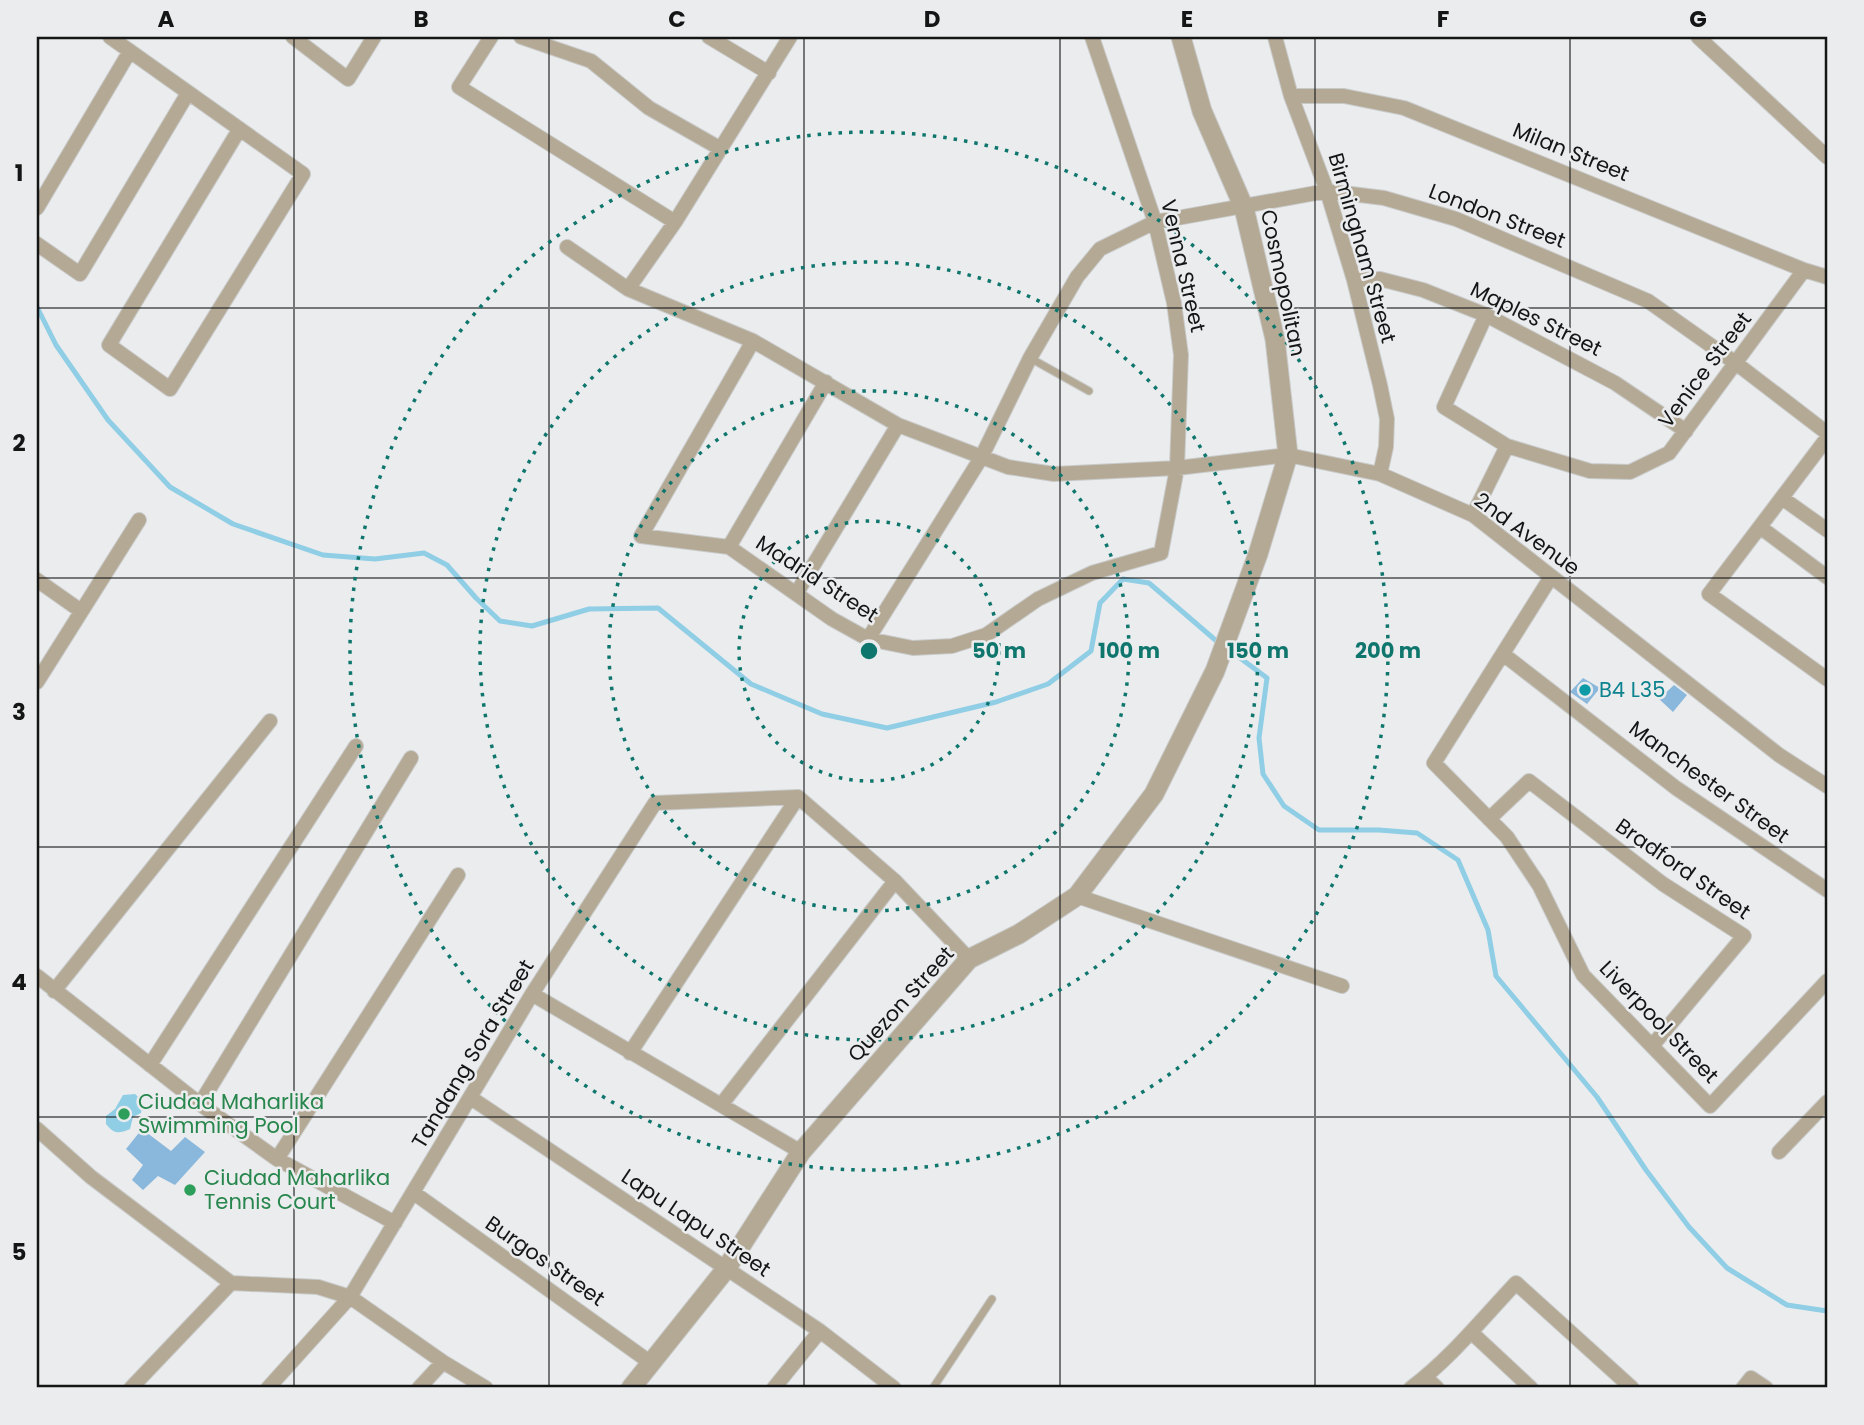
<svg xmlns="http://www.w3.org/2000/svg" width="1864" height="1425" viewBox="0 0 1864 1425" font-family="Poppins,sans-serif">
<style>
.water{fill:#90cee6}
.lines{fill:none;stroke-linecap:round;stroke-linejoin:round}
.stream{stroke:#90cee6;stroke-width:5}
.building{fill:#8ab8dc}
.service-casing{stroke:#c9caca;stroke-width:9}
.minor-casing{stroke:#c9caca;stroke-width:16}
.tertiary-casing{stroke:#c9caca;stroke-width:21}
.service{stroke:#b4a994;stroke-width:7}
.minor{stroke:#b4a994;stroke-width:14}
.tertiary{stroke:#b4a994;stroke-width:19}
.grid{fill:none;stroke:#141515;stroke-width:2;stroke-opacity:0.55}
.ring{fill:none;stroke:#0f766e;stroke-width:3.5;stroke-dasharray:3.5 7}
.culture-dot{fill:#0f9aa8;stroke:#ebeced;stroke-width:2.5}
.leisure-dot{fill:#2e9e5b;stroke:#ebeced;stroke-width:2.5}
.labels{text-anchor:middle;stroke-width:5;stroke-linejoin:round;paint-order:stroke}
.street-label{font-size:21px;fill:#141515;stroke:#ebeced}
.culture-label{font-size:21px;fill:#0d838f;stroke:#ebeced;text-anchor:start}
.leisure-label{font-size:21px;fill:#27864d;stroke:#ebeced;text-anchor:start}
.centre{fill:#0f766e;stroke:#ebeced;stroke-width:3.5}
.ring-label{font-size:21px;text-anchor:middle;font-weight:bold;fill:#0f766e;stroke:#ebeced;stroke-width:5;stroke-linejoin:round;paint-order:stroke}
.neatline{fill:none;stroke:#141515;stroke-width:2.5}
.grid-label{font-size:23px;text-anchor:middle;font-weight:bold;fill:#141515}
</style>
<rect width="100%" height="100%" fill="#ebeced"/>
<!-- water -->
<path class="water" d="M135,1094L143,1101L141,1113L133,1117L130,1129C118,1134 114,1134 106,1124V1116L115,1109L123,1095Z"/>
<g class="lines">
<!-- stream -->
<path class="stream" d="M37,307L56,345L108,420L170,487L233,524L323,555L375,559L424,553L447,565L476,598L500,621L532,626L589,609L658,608L751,684L822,714L887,728L996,702L1048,684L1091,651L1100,603L1123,579L1149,583L1220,644
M1228,649L1267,678L1259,738L1263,774L1284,806L1319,830H1379L1417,833L1458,860L1488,930L1496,976L1597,1097L1646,1170L1689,1227L1727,1268L1787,1305L1827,1311"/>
</g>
<!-- building -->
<path class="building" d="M1583,678L1600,688L1587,704L1570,692Z
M1674,685L1687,695L1673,712L1659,699Z
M142,1129L171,1151L185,1137L205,1152L175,1185L158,1176L143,1190L132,1180L143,1165L126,1149Z"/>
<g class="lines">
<defs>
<path id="service" d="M1030,358L1089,391
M933,1388L992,1299"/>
<path id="minor" d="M110,37L303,174L170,389L109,345L239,130
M293,37L348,79L374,37
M491,37L459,87L675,222
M521,37L591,61L649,108L721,149
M709,37L769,73
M790,37L675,222L628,289L753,341L898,425L1008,467L1054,474L1177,468L1288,455L1380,474L1473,515L1779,755L1827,786
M1275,37L1291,96L1327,191L1354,280L1380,385L1387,419L1386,447L1380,474
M1698,37L1827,157
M1291,96H1344L1404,108L1804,270L1827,277
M37,208L130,51
M37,244L80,274L188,93
M567,247L628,289
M1354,280L1380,279L1423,290L1486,315L1615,383L1686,431
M1486,315L1444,407L1507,446L1590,471L1630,472L1669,453L1804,270
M753,341L641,536L729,547L832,619L868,639L913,648L952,646L986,635L1038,599L1092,573L1161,553L1177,468L1181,355L1174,303L1155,222L1092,37
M1827,438L1709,594L1827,679
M1782,498L1827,530
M1473,515L1507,446
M1760,527L1827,577
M729,547L826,382
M1551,577L1434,763L1507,837L1539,885L1583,975L1710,1106L1827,981
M37,580L81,611
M796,594L898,425
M868,639L981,458L1030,358L1077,277L1100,249L1155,222L1327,191L1384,198L1456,219L1648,301L1737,364L1827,433
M1503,654L1676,788L1827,890
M37,682L139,520
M1489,819L1529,781L1663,884L1744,936L1652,1046
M1077,896L1342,986
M37,976L200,1104L277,1159L395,1223
M54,991L270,721
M532,994L801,1152
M630,1053L798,797
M150,1065L356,746
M471,1098L820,1331L894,1388
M200,1104L411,758
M721,1105L895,881
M37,1129L91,1177L231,1283
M1779,1152L1827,1102
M277,1159L458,875
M414,1193L651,1363
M231,1283L318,1287L350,1297L443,1362L486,1388
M1471,1332L1531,1388
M1425,1377L1437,1388
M131,1388L231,1283
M268,1388L350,1297L532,994L655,803L798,797L895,881L969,959
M419,1388L443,1362
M774,1388L820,1331
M1411,1388C1450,1359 1482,1319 1516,1283L1632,1388
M1743,1388L1751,1378L1766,1388"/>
<path id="tertiary" d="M631,1388L726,1269L801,1152L969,959L1019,934L1077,896L1154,794L1215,671L1258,554L1288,455L1275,339L1244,208L1202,111L1181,37"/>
</defs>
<!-- service casing -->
<use href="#service" class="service-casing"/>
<!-- minor casing -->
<use href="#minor" class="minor-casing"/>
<!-- tertiary casing -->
<use href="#tertiary" class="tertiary-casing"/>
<!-- service -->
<use href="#service" class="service"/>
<!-- minor -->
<use href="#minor" class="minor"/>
<!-- tertiary -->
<use href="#tertiary" class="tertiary"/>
</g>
<!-- grid -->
<path class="grid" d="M294,37V1388M549,37V1388M804,37V1388M1060,37V1388M1315,37V1388M1570,37V1388M37,308H1827M37,578H1827M37,847H1827M37,1117H1827"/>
<!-- distance rings -->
<g class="ring">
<circle cx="869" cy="651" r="130"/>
<circle cx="869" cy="651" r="260"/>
<circle cx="869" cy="651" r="389"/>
<circle cx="869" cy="651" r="519"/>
</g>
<!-- markers -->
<circle class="culture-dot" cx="1585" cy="690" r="7"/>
<g class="leisure-dot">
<circle cx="124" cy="1114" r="7"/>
<circle cx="190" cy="1190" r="7"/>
</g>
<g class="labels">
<!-- street labels -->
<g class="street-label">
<text transform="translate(1571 152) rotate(22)" y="7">Milan Street</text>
<text transform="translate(1497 216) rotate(21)" y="7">London Street</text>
<text transform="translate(1362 248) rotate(74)" y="7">Birmingham Street</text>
<text transform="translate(1183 266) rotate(77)" y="7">Venna Street</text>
<text transform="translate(1283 283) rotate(78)" y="7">Cosmopolitan</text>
<text transform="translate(1536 319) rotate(26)" y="7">Maples Street</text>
<text transform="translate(1705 370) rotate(-53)" y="7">Venice Street</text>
<text transform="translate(1527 534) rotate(36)" y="7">2nd Avenue</text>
<text transform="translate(817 579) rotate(33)" y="7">Madrid Street</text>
<text transform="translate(1709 782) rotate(36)" y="7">Manchester Street</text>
<text transform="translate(1683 869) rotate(35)" y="7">Bradford Street</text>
<text transform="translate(901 1004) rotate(-48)" y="7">Quezon Street</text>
<text transform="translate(1659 1022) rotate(46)" y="7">Liverpool Street</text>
<text transform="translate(473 1054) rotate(-59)" y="7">Tandang Sora Street</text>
<text transform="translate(696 1223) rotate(34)" y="7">Lapu Lapu Street</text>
<text transform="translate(545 1261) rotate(35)" y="7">Burgos Street</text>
</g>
<!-- culture labels -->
<g class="culture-label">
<text x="1599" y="697">B4 L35</text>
</g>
<!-- leisure labels -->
<g class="leisure-label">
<text x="138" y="1109">Ciudad Maharlika<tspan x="138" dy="24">Swimming Pool</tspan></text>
<text x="204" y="1185">Ciudad Maharlika<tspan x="204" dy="24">Tennis Court</tspan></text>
</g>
</g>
<circle cx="869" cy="651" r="10" class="centre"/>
<g class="ring-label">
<text x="999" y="658">50 m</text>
<text x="1129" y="658">100 m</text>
<text x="1258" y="658">150 m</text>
<text x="1388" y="658">200 m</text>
</g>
<!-- border -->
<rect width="1864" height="1425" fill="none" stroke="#ebeced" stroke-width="77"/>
<rect x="38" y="38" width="1788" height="1348" class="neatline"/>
<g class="grid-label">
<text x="166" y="27">A</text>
<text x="421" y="27">B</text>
<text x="677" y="27">C</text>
<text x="932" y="27">D</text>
<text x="1187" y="27">E</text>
<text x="1443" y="27">F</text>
<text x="1698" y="27">G</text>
<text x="19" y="181">1</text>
<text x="19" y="451">2</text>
<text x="19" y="720">3</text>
<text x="19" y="990">4</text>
<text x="19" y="1260">5</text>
</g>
</svg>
